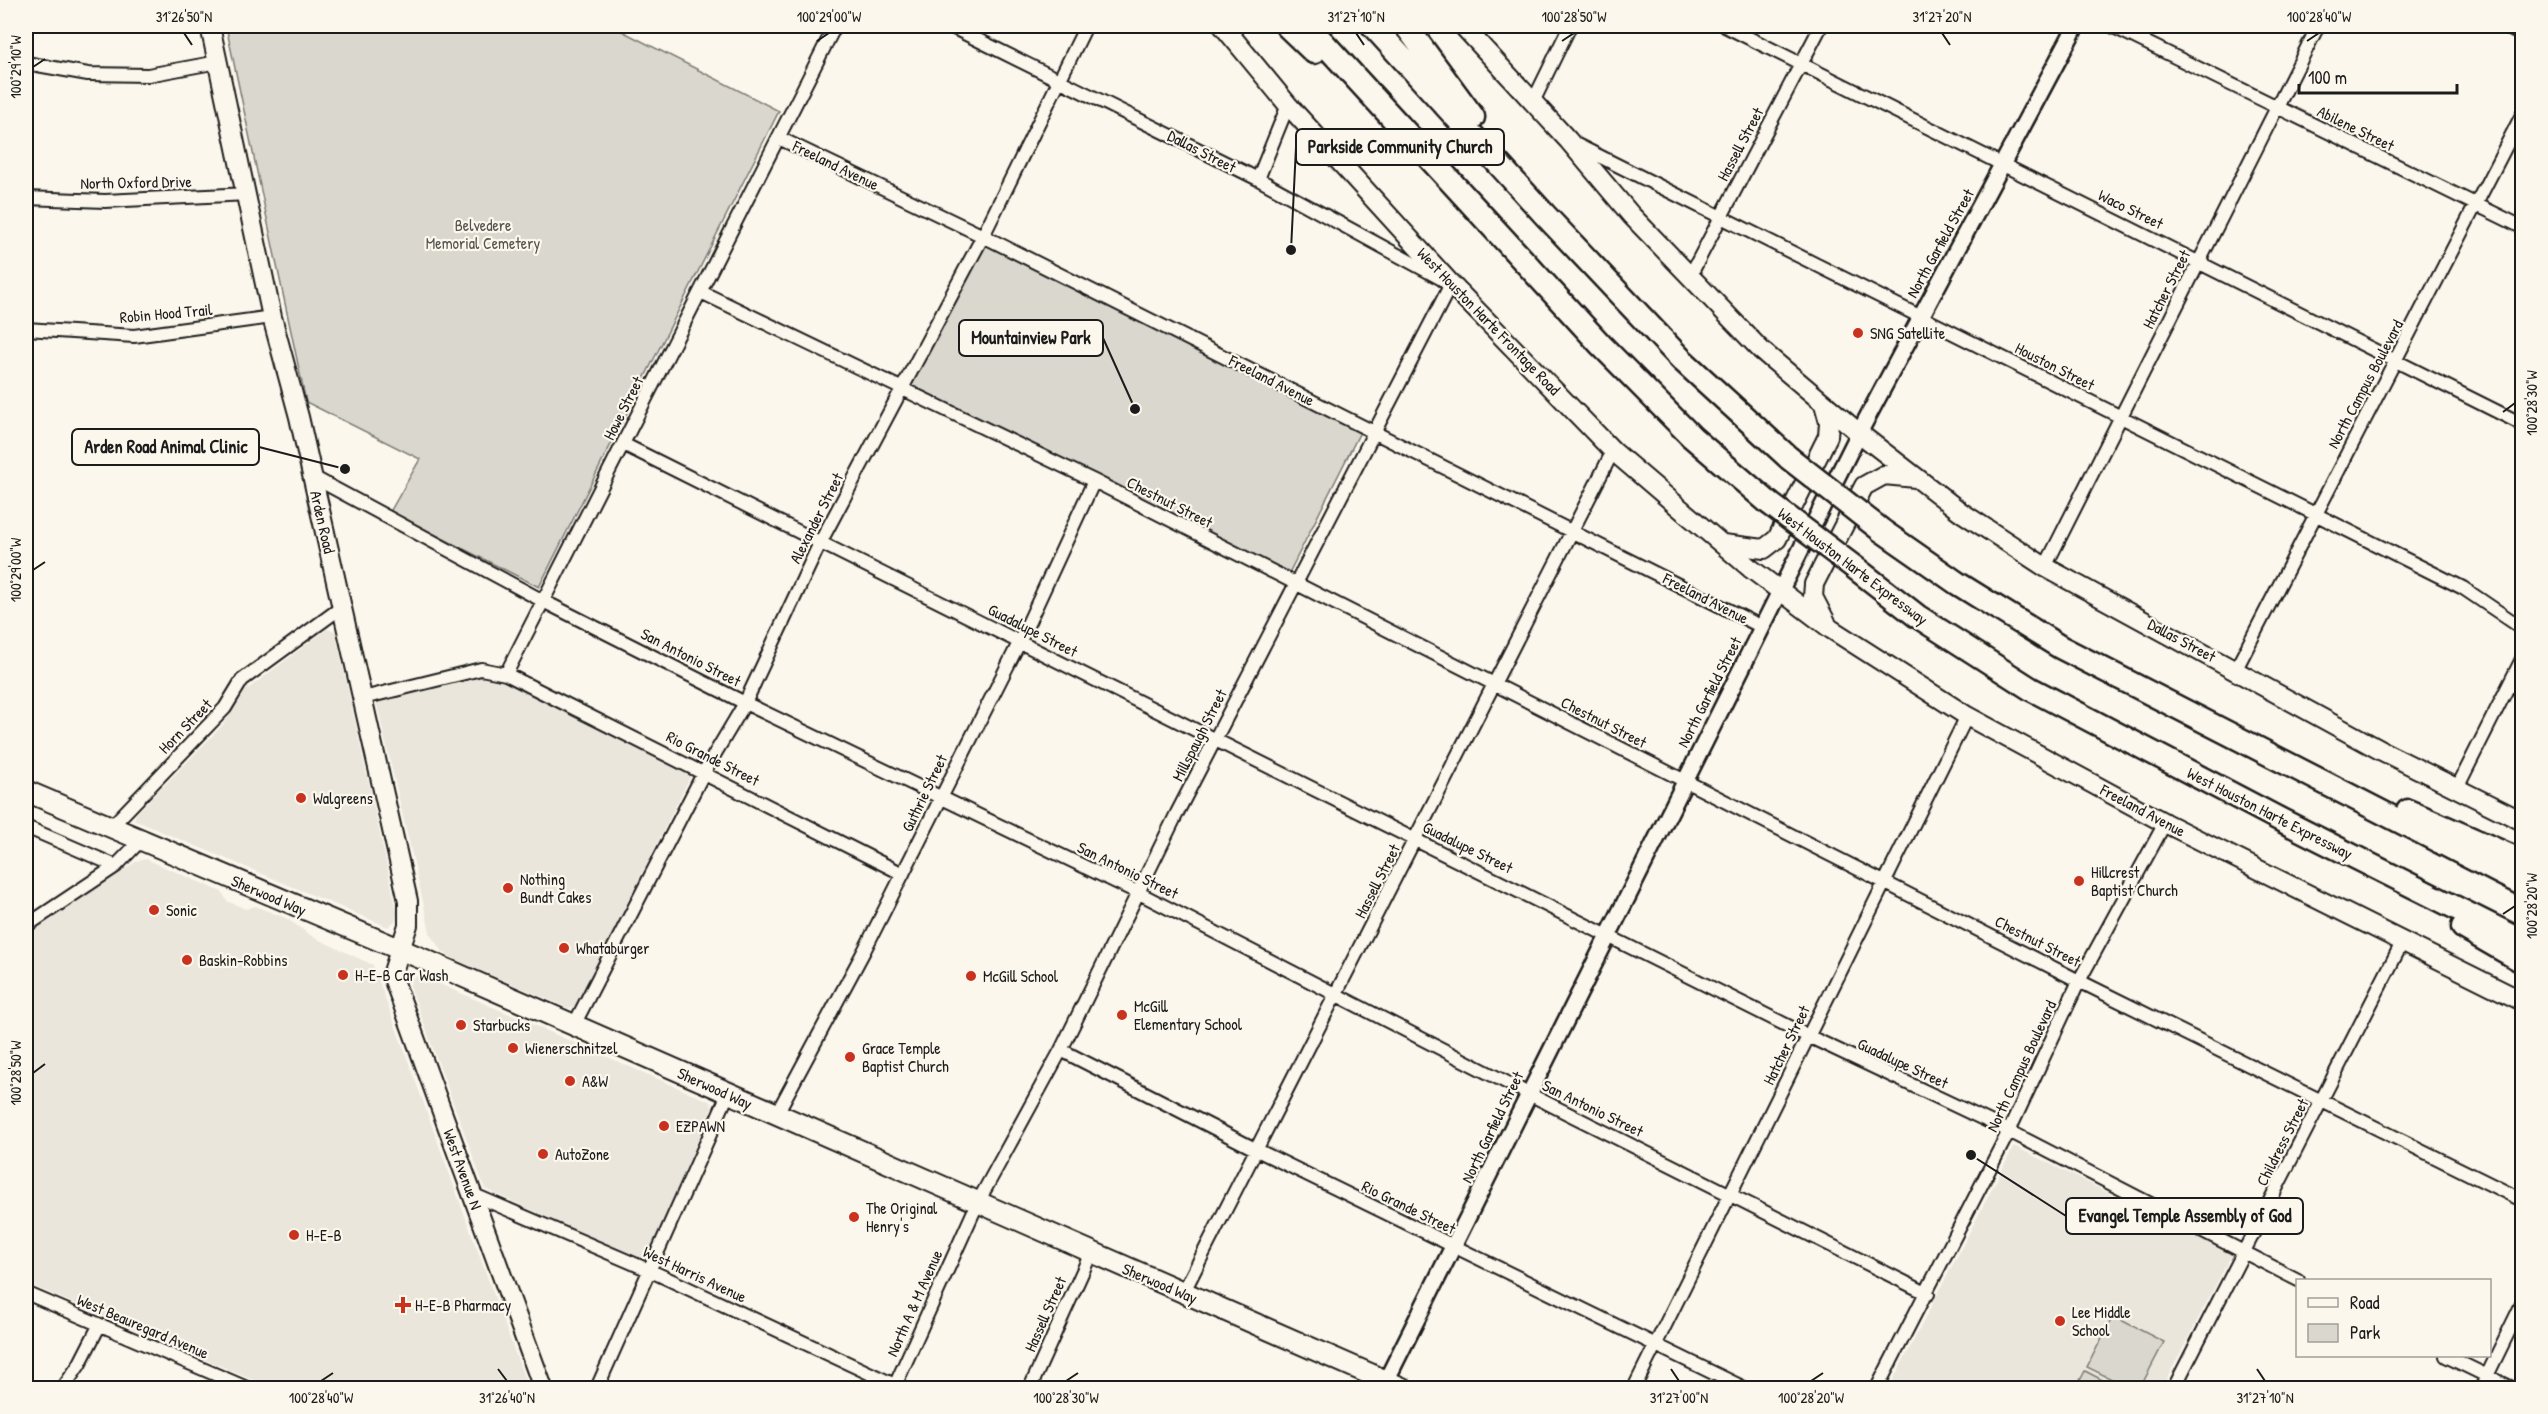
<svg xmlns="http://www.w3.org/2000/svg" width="2548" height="1414" viewBox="0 0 2548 1414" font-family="'Patrick Hand',sans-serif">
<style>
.built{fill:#eae6dc}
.green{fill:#dad7ce;stroke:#7b7a75;stroke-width:1.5}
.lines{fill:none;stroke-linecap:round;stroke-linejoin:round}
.minor-casing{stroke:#1c1c1c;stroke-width:16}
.tertiary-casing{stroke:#1c1c1c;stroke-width:20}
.secondary-casing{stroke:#1c1c1c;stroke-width:22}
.primary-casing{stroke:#1c1c1c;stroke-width:24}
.motorway-casing{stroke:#1c1c1c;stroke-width:27}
.minor{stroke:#fbf7ec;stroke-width:12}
.tertiary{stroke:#fbf7ec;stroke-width:15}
.secondary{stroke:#fbf7ec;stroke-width:18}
.primary{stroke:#fbf7ec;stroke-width:20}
.motorway{stroke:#fbf7ec;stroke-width:22}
.motorway-bridge-casing{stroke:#1c1c1c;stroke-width:27;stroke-linecap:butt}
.motorway-bridge{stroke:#fbf7ec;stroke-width:22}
.ticks{fill:none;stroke:#1c1c1c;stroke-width:2}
.poi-dot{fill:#c8321e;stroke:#fbf7ec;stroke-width:2}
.labels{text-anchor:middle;stroke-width:4.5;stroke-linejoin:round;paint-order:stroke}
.street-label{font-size:16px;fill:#1c1c1c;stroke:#fbf7ec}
.park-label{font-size:16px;fill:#555451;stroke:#fbf7ec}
.poi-label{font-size:16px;fill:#1c1c1c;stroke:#fbf7ec;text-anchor:start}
.leader{fill:none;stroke:#1c1c1c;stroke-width:2}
.callout-dot{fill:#1c1c1c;stroke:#fbf7ec;stroke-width:2}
.callout{fill:#fbf7ec;stroke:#1c1c1c;stroke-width:2}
.callout-label{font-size:18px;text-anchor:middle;font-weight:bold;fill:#1c1c1c}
.neatline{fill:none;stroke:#1c1c1c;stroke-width:2}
.ticks-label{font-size:15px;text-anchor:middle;fill:#1c1c1c}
</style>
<rect width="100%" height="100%" fill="#fbf7ec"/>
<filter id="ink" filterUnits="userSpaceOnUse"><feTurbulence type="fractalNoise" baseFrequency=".0167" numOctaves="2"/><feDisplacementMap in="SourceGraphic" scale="12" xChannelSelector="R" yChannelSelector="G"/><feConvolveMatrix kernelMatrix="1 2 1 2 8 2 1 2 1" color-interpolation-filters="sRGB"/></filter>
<g filter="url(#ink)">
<!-- built -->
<path class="built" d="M327,629L335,631L397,911L396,920L388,927L134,820L136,814L223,725L245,691Z
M480,665L693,771L577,1004L573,1007L568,1008L454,959L443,952L431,936L373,688Z
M146,859L222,892L227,901L246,909L255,906L286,918L313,937L373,965L528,1388H272L26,1283V936L137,861Z
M419,975L711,1102L712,1108L648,1256L641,1259L485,1189L410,986L411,979Z
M2014,1146L2232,1254L2162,1388H1889Z"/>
<!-- green -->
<path class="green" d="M226,26H612L779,111L539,587L390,512L420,459L306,402Z
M982,242L1360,432L1287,577L910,387Z
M2113,1316L2164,1342L2140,1388H2130L2087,1367Z
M2085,1371L2118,1388H2076Z"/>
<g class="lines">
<defs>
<path id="minor" d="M1725,26L2522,424
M2112,26L2522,227
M2504,26L2522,35
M26,63L88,74L148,75L218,62
M1532,104L1570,26
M779,138L983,236L1762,627
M1573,143L2463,588L2522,628
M1258,179L1288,105
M26,198L105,201L248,194
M1689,278L1821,26
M701,292L1094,481L2079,981L2522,1200
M26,329L134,336L272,317
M623,444L1808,1036L2009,1131L2298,1280
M313,477L545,602L745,703L1137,892L1529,1094L1928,1294
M2045,567L2318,26
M2236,669L2522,115
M506,674L903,874
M363,698L481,669L506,674L835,26
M2457,788L2522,659
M26,827L116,866
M110,828L225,708L242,680L342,607
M26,926L116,866L140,841
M574,1025L704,772L745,703L820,543L983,236L1086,26
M1061,1050L1257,1150L1744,1388
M776,1115L864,951L1020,641L1094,481
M472,1194L651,1271L901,1388
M26,1293L247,1388
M1183,1293L1613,451
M2446,1356L2512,1388
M63,1388L79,1365L99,1326
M597,1388L728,1094
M894,1388L978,1202L1061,1050L1177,813L1451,284L1258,179L950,26
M1030,1388L1091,1253
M1634,1388L1967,716
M1877,1388L2009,1131L2079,981L2165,823
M2174,1388L2403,941
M2481,1388L2522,1304"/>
<path id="tertiary" d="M1386,1381L1859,433L2076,26"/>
<path id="secondary" d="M210,26L272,317L299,417L408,901V925L392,975L543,1388
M1223,26L1288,105L1451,284L1613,451L1750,568L1831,629L1967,716L2165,823L2522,1001
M1463,26L1568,140L1631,215L1761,350L1859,433L1961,512L2045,567L2382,751L2522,821
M1723,544L1764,549L1777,539L1828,436L1829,422L1824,404
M1826,622L1813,597L1814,584L1864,486L1884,475L1916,478"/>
<path id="primary" d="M26,791L430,962L1402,1388"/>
<path id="motorway" d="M1287,26L1314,52
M1308,26L1601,345L1692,437L1769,503
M1373,26L1545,215L1681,359L1789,458
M1406,26L1473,117
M1881,530L1957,583L2060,647L2522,884
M1854,567L1917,616L2031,689L2281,820L2522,941
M2408,811L2522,861
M2463,927L2522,961"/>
</defs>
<!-- minor casing -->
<use href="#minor" class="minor-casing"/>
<!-- tertiary casing -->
<use href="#tertiary" class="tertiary-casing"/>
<!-- secondary casing -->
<use href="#secondary" class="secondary-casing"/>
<!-- primary casing -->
<use href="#primary" class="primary-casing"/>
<!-- motorway casing -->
<use href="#motorway" class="motorway-casing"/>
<!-- minor -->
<use href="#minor" class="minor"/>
<!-- tertiary -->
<use href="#tertiary" class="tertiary"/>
<!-- secondary -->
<use href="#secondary" class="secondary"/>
<!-- primary -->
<use href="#primary" class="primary"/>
<!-- motorway -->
<use href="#motorway" class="motorway"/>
<defs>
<path id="motorway-bridge" d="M1789,458L1881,530
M1769,503L1854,567"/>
</defs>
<!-- motorway-bridge casing -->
<use href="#motorway-bridge" class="motorway-bridge-casing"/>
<!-- motorway-bridge -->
<use href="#motorway-bridge" class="motorway-bridge"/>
</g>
</g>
<!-- ticks -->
<path class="ticks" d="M184,33L192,45M1356,33L1364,45M1942,33L1950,45M817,41L829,33M1562,41L1574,33M2307,41L2319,33M33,67L45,59M2503,412L2515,403M33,570L45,562M2503,914L2515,906M33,1073L45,1064M498,1369L507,1381M1671,1369L1679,1381M2257,1369L2265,1381M321,1381L333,1373M1066,1381L1078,1373M1811,1381L1823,1373"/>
<!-- markers -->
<g class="poi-dot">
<circle cx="1858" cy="333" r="6"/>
<circle cx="301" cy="798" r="6"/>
<circle cx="2079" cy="881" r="6"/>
<circle cx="508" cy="888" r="6"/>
<circle cx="154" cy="910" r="6"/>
<circle cx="564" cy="948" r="6"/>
<circle cx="187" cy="960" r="6"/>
<circle cx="343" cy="975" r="6"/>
<circle cx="971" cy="976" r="6"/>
<circle cx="1122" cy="1015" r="6"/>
<circle cx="461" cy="1025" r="6"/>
<circle cx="513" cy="1048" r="6"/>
<circle cx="850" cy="1057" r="6"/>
<circle cx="570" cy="1081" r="6"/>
<circle cx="664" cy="1126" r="6"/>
<circle cx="543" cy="1154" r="6"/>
<circle cx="854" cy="1217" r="6"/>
<circle cx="294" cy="1235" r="6"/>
<path d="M400 1296h6v6h6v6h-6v6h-6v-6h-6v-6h6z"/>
<circle cx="2060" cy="1321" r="6"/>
</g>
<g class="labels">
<!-- street labels -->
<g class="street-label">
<text transform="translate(2356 128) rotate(26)" y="6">Abilene Street</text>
<text transform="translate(1740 144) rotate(-62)" y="6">Hassell Street</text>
<text transform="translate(1202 151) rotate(27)" y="6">Dallas Street</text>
<text transform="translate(836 165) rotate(26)" y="6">Freeland Avenue</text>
<text transform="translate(136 182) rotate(-1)" y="6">North Oxford Drive</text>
<text transform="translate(2131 209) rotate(26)" y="6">Waco Street</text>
<text transform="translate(1940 243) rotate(-61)" y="6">North Garfield Street</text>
<text transform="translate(2166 289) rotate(-63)" y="6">Hatcher Street</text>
<text transform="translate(166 313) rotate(-5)" y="6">Robin Hood Trail</text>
<text transform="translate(1489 321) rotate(46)" y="6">West Houston Harte Frontage Road</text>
<text transform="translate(2055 366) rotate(27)" y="6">Houston Street</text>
<text transform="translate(1272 380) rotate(27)" y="6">Freeland Avenue</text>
<text transform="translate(2365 384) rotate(-62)" y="6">North Campus Boulevard</text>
<text transform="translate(623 408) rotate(-63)" y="6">Howe Street</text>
<text transform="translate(1170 502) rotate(27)" y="6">Chestnut Street</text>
<text transform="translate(816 518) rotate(-63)" y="6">Alexander Street</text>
<text transform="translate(323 522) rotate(77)" y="6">Arden Road</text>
<text transform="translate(1853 566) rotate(37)" y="6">West Houston Harte Expressway</text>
<text transform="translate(1706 598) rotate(27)" y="6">Freeland Avenue</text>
<text transform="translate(1033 630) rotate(27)" y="6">Guadalupe Street</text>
<text transform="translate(2182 640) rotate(28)" y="6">Dallas Street</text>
<text transform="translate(691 657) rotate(27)" y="6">San Antonio Street</text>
<text transform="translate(1709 692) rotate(-63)" y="6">North Garfield Street</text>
<text transform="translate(1604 722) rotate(27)" y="6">Chestnut Street</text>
<text transform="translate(185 726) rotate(-46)" y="6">Horn Street</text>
<text transform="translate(1199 735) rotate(-63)" y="6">Millspaugh Street</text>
<text transform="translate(713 758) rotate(27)" y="6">Rio Grande Street</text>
<text transform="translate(924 793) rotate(-64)" y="6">Guthrie Street</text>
<text transform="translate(2143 810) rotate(28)" y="6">Freeland Avenue</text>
<text transform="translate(2270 813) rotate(27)" y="6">West Houston Harte Expressway</text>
<text transform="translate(1468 847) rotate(26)" y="6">Guadalupe Street</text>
<text transform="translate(1128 870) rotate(26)" y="6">San Antonio Street</text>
<text transform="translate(1377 881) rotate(-63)" y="6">Hassell Street</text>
<text transform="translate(269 895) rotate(23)" y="6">Sherwood Way</text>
<text transform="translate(2038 941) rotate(27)" y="6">Chestnut Street</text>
<text transform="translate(1786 1045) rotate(-64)" y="6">Hatcher Street</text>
<text transform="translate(1903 1063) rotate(25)" y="6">Guadalupe Street</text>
<text transform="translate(2021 1066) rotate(-65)" y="6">North Campus Boulevard</text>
<text transform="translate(715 1088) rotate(24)" y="6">Sherwood Way</text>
<text transform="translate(1593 1108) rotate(26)" y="6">San Antonio Street</text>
<text transform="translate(1492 1127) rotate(-64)" y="6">North Garfield Street</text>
<text transform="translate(2282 1142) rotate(-63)" y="6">Childress Street</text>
<text transform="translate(463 1169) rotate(70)" y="6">West Avenue N</text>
<text transform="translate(1409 1207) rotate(26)" y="6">Rio Grande Street</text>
<text transform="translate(695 1274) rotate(25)" y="6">West Harris Avenue</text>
<text transform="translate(1160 1283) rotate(23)" y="6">Sherwood Way</text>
<text transform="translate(914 1303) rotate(-66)" y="6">North A &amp; M Avenue</text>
<text transform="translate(1045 1314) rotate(-66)" y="6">Hassell Street</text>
<text transform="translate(143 1326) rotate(23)" y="6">West Beauregard Avenue</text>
</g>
<!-- park labels -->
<g class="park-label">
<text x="483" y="231">Belvedere<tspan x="483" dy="18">Memorial Cemetery</tspan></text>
</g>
<!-- poi labels -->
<g class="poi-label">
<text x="1870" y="339">SNG Satellite</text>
<text x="313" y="804">Walgreens</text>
<text x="2091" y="878">Hillcrest<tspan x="2091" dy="18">Baptist Church</tspan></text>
<text x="520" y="885">Nothing<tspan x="520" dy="18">Bundt Cakes</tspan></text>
<text x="166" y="916">Sonic</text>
<text x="576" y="954">Whataburger</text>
<text x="199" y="966">Baskin-Robbins</text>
<text x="355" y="981">H-E-B Car Wash</text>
<text x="983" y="982">McGill School</text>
<text x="1134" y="1012">McGill<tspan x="1134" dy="18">Elementary School</tspan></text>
<text x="473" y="1031">Starbucks</text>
<text x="525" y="1054">Wienerschnitzel</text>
<text x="862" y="1054">Grace Temple<tspan x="862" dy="18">Baptist Church</tspan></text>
<text x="582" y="1087">A&amp;W</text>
<text x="676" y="1132">EZPAWN</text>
<text x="555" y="1160">AutoZone</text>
<text x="866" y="1214">The Original<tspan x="866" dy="18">Henry's</tspan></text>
<text x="306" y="1241">H-E-B</text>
<text x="415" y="1311">H-E-B Pharmacy</text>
<text x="2072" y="1318">Lee Middle<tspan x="2072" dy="18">School</tspan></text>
</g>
</g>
<!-- callouts -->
<path class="leader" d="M1291 250L1296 147M1135 409L1103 338M345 469L259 447M1971 1155L2066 1216"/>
<g class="callout-dot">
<circle cx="1291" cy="250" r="6"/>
<circle cx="1135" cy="409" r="6"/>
<circle cx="345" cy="469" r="6"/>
<circle cx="1971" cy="1155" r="6"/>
</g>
<g class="callout">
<rect x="1296" y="129" width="208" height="36" rx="6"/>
<rect x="959" y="320" width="144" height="36" rx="6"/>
<rect x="72" y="429" width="187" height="36" rx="6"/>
<rect x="2066" y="1198" width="237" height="36" rx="6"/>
</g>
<g class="callout-label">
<text x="1400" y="153">Parkside Community Church</text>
<text x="1031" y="344">Mountainview Park</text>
<text x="166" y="453">Arden Road Animal Clinic</text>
<text x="2185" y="1222">Evangel Temple Assembly of God</text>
</g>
<!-- margin -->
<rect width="2548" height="1414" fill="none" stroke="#fbf7ec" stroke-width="66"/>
<!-- legend -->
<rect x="2296" y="1279" width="195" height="78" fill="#fbf7ec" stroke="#a29f99" stroke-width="1.5"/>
<rect x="2308" y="1298" width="30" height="9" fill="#fbf7ec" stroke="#a29f99" stroke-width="1.5"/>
<text x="2350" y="1309" font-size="18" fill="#1c1c1c">Road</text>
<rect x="2308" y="1324" width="30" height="18" fill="#dad7ce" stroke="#a29f99" stroke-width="1.5"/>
<text x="2350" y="1339" font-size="18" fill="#1c1c1c">Park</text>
<!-- scale -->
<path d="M2299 84v9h158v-9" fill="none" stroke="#1c1c1c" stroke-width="3"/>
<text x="2308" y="84" font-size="18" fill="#1c1c1c" stroke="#fbf7ec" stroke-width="4.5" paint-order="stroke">100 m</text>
<rect x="33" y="33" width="2482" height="1348" class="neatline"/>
<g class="ticks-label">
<text x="184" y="22">31°26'50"N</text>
<text x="829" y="22">100°29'00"W</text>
<text x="1356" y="22">31°27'10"N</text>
<text x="1574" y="22">100°28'50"W</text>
<text x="1942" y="22">31°27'20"N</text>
<text x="2319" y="22">100°28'40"W</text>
<text transform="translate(16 67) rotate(-90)" y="5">100°29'10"W</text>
<text transform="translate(2532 403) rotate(-90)" y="5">100°28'30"W</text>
<text transform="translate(16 570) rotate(-90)" y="5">100°29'00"W</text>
<text transform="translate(2532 906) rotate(-90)" y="5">100°28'20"W</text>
<text transform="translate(16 1073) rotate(-90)" y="5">100°28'50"W</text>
<text x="321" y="1403">100°28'40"W</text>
<text x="507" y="1403">31°26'40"N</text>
<text x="1066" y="1403">100°28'30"W</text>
<text x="1679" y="1403">31°27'00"N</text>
<text x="1811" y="1403">100°28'20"W</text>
<text x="2265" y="1403">31°27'10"N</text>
</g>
</svg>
